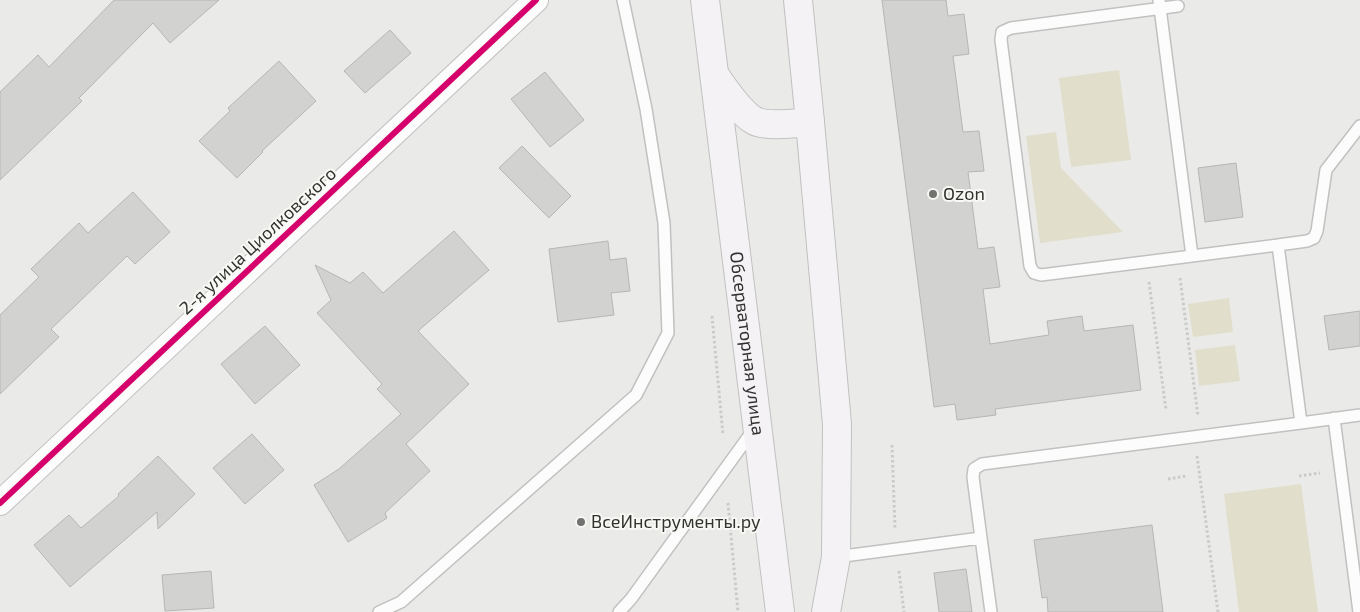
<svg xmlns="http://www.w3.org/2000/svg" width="1360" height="612" viewBox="0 0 1360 612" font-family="'Exo 2',sans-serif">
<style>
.green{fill:#e2decc}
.building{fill:#d2d2d0;stroke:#b7b6b5}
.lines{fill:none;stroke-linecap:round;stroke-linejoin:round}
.service-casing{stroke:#c1c1c0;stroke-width:14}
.minor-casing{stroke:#c1c1c0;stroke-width:26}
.secondary-casing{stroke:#c1c1c0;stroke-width:30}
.path{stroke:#cacac9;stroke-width:3;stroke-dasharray:2.5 2.5;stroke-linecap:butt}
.service{stroke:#fcfcfc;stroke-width:11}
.minor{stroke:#fcfcfc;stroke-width:24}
.secondary{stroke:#f4f2f5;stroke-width:28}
.cycleway-casing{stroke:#f8f8f5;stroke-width:9}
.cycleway{stroke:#d6006c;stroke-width:6}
.poi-dot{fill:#727270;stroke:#f8f8f5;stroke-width:2}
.labels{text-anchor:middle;stroke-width:4;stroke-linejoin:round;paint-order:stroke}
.poi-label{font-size:18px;fill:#323230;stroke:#f8f8f5;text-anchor:start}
.street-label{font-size:18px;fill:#323230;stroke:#f8f8f5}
</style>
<rect width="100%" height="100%" fill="#eaeae8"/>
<!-- green -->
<path class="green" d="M1119,70L1131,160L1071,167L1059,78Z
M1056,132L1061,168L1123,232L1040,243L1026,136Z
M1229,298L1233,332L1193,337L1188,304Z
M1235,345L1240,381L1199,386L1195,350Z
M1301,484L1318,612H1239L1224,494Z"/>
<!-- building -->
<path class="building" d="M114,0H219L170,43L153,23L79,98L82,101L0,180V92L38,55L49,67Z
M882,0H946L948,16L964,14L969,54L953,56L963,132L979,131L984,171L968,172L978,249L994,247L1000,287L983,289L990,344L1049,335L1047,321L1082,316L1084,331L1133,325L1141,390L995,409L996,415L957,420L955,404L934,407Z
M390,30L411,53L365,93L344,71Z
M279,61L316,101L262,151L263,152L237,178L199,141L230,111L228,108Z
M545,72L584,120L550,147L511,99Z
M522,146L571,196L549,218L499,168Z
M1236,163L1243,217L1205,222L1198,168Z
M133,192L170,232L135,264L127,256L51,329L59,337L0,394V315L39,277L31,269L79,223L88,233Z
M454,231L489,270L418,331L469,384L406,444L430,471L385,513L387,518L348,542L314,485L339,469L401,414L377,389L382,384L317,313L331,300L315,265L350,283L363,272L383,293Z
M608,241L610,260L626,258L630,291L611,293L614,315L558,322L549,249Z
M1360,311V346L1329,350L1324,316Z
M265,326L300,365L255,404L221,364Z
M252,434L284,470L245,504L213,468Z
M158,456L195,494L158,529L157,512L70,587L34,545L69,515L81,528L119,496L118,494Z
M1152,525L1163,612H1048L1047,597L1042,598L1034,540Z
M966,569L972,612H939L934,573Z
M211,571L214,608L165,611L162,575Z"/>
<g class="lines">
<defs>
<path id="service" d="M1178,6L1011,28L1002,32L1001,40L1030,266L1034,273L1041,275L1192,256
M1278,245L1307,241L1314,238L1317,231L1326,170L1360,126
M1334,418L1359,612
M1301,423L1360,415
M981,538L991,612
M836,557L981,538L973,477L974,469L982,464L1301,423L1278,245L1192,256L1159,0
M379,612L401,602L636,395L668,333L664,223L646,109L623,0
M619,612L631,599L754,429"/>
<path id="minor" d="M0,503L536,0"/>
<g id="secondary">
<path id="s1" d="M705,0L780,612"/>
<path d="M798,0L810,122L837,424L836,557L826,612"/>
<path d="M716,77C726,91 740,113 755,121C767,127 797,123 810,122"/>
</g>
</defs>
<!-- service casing -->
<use href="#service" class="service-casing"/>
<!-- minor casing -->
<use href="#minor" class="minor-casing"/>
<!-- secondary casing -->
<use href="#secondary" class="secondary-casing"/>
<!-- path -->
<path class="path" d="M1180,278L1198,416
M1149,282L1166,410
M712,316L723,435
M892,445L895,529
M1197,456L1218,612
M1299,476L1320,473
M1168,479L1186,476
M728,503L738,612
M899,571L904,612"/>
<!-- service -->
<use href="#service" class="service"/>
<!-- minor -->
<use href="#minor" class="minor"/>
<!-- secondary -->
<use href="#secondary" class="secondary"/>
<defs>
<path id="cycleway" d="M0,503L536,0"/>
</defs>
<!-- cycleway casing -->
<use href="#cycleway" class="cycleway-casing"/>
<!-- cycleway -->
<use href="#cycleway" class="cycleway"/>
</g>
<!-- markers -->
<g class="poi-dot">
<circle cx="933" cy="194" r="5"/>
<circle cx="581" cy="522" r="5"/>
</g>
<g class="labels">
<!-- poi labels -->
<g class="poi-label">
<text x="943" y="200">Ozon</text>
<text x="591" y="528">ВсеИнструменты.ру</text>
</g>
<!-- street labels -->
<g class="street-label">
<text transform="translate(258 241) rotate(-43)" y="6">2-я улица Циолковского</text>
<text dy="6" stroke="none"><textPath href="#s1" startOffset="346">Обсерваторная улица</textPath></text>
</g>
</g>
</svg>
